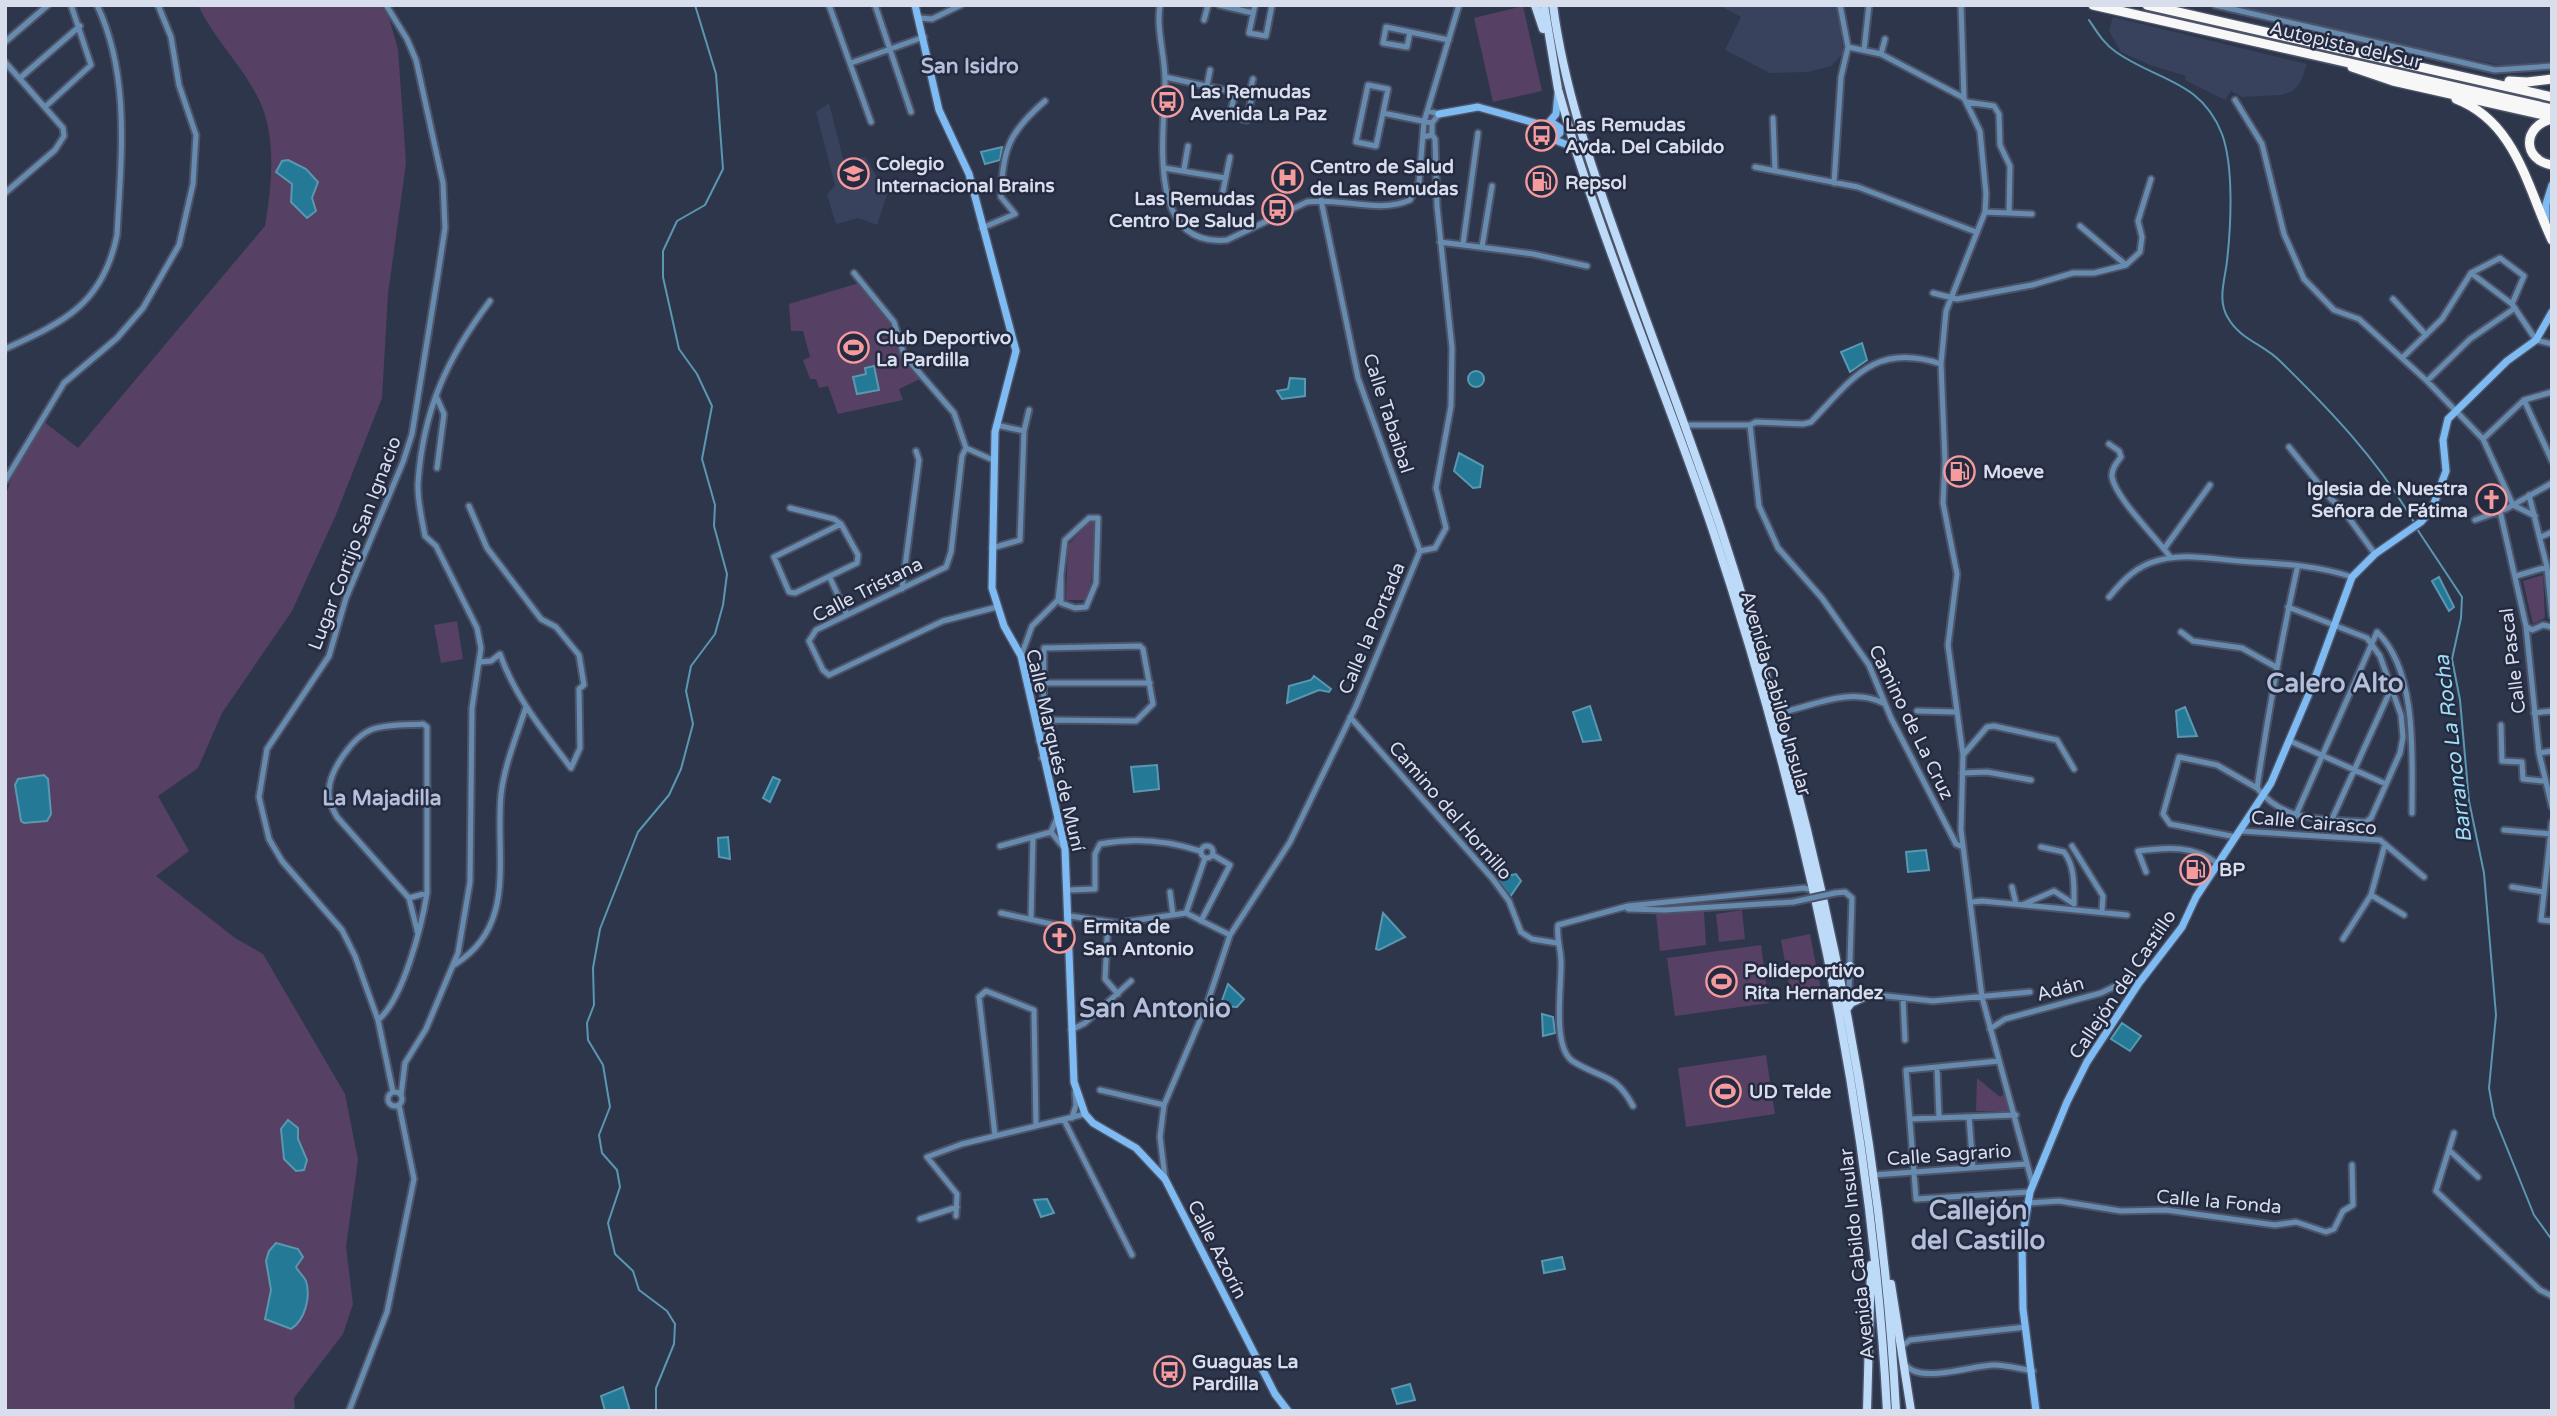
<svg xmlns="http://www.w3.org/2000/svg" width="2557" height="1416" viewBox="0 0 2557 1416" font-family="'Varela Round',sans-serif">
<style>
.built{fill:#38425c}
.green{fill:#564063}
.water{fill:#247996;stroke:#5a97b0;stroke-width:2}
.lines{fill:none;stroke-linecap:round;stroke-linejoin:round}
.stream{stroke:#5a97b0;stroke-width:2}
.street-casing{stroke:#4d5469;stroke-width:9}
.secondary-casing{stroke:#4d5469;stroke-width:10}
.primary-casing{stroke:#4d5469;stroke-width:11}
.highway-casing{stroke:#4d5469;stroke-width:12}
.street{stroke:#668bae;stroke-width:5}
.secondary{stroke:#7ebbf2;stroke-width:7}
.primary{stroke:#bddbf8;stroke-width:8}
.highway{stroke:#f7f7f7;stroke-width:9}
.street-bridge-casing{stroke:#4d5469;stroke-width:9;stroke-linecap:butt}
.street-bridge{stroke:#668bae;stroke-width:5}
.labels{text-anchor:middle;stroke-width:5;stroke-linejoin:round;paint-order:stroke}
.street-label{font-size:19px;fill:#d9deed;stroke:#242b41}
.poi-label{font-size:19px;font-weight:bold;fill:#d9deed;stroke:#242b41;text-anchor:start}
.neighbourhood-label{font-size:21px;font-weight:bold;fill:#b5bfda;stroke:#242b41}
.water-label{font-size:21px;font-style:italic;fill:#9fddf6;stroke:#242b41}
.district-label{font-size:26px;font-weight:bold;fill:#b5bfda;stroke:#242b41}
</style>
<rect width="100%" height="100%" fill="#2e364c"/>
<!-- built -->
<path class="built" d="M1718,5H1839L1843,53L1831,66L1808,72L1770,73L1725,50L1741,17Z
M2215,5H2552V61L2504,66Z
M2113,17L2307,64L2301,81L2293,91L2281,95L2242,97L2231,91L2225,100L2185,80L2186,76L2150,65L2121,52L2109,31Z
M829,103L844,162L865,157L887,194L877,225L858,218L836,224L827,195L835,185L816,112Z"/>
<!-- green -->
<path class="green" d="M198,5H381L389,18L398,49L406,163L388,294L382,398L335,517L292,611L222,713L198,768L158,796L189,851L156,876L235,938L263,954L345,1094L358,1160L346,1247L353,1304L343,1334L294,1398L295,1411H5V497L16,466L43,421L78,448L265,226C272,183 278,131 255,92C238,61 213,37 198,5Z
M1523,6L1542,91L1493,102L1474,18Z
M859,283L893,324L902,354L920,379L899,389L903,400L838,414L828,386L819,388L816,379H810L803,360L810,357L803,331H791L789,304Z
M1094,521L1096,525L1091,582L1085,600H1066L1068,545L1090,522Z
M2543,575L2545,618L2533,624L2523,581Z
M457,621L463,659L441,663L434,625Z
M1742,910L1745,939L1719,942L1716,914Z
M1704,912L1706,945L1660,951L1656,914Z
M1810,934L1821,990L1791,996L1781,940Z
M1761,945L1769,1003L1675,1016L1667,958Z
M1766,1055L1775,1114L1686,1127L1678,1068Z
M1977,1078L2000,1097L2003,1095V1085L2010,1111H1976Z"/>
<!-- water -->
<path class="water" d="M1002,147L1000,160L985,164L981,152Z
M288,160L306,169L318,182L312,198L316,211L307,218L291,202L292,184L276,172L282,161Z
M1862,343L1867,360L1850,372L1841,352Z
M874,366L879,390L857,394L853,377L866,374L865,368Z
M1468 379a8 8 0 1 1 16 0a8 8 0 1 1-16 0Z
M1290,378L1305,379V396L1282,399L1277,391L1288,389Z
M1459,453L1483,466L1480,487L1473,488L1454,471Z
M2439,577L2454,607L2449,611L2432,581Z
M1314,676L1331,689L1329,692L1319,690L1287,703L1289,686L1311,680Z
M1590,706L1601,740L1583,742L1573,712Z
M2185,707L2197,736L2178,737L2176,711Z
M1157,765L1159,789L1134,792L1131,767Z
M44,775L48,779L51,814L47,821L24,823L21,821L15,785L18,779Z
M773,777L780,780L770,802L763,798Z
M728,837L730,859L719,857L718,838Z
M1926,850L1929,870L1908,872L1906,852Z
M1516,874L1521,881L1510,897L1497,878Z
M1383,913L1405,937L1379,950L1376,949Z
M1228,984L1244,999L1237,1007L1220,1006Z
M1542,1014L1553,1017L1555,1033L1543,1036Z
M2122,1023L2141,1036L2130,1051L2111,1039Z
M288,1120L298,1128V1139L307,1160L304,1170L296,1171L284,1159L281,1129Z
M1047,1199L1054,1213L1041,1217L1034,1200Z
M276,1243L298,1249L303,1257L296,1267C299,1273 304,1276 306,1281C311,1297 305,1320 291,1329L265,1319L271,1290L266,1261L269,1251Z
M1562,1257L1565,1269L1544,1273L1542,1261Z
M1410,1384L1415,1400L1397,1404L1392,1389Z
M623,1387L630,1411H605L601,1396Z"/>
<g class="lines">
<!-- stream -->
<path class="stream" d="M2089,20C2097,32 2104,44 2116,52C2157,81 2201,80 2222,134C2234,167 2231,226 2227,261C2225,280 2217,300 2228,318C2241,340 2263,344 2280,361C2331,411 2379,461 2415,524
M2417,529L2462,597L2461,618L2452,659L2460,700L2469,801L2484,873L2496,1015L2489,1088L2494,1116L2534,1215L2552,1240
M656,1411V1388L674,1344L675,1324L667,1311L639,1290L633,1271L615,1254L608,1223L620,1187L617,1170L602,1153L599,1135L610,1107L603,1065L588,1040L587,1023L594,1005L593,968L600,929L638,832L669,795L681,769L693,724L686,691L691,666L715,634L723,605L727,574L714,526L715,505L702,459L712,406L697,374L679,349L663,277V251L677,221L705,205L723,169L716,74L695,5"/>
<defs>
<path id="street" d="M386,5L407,39L416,60L443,183L445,228L438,274L412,434L403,462L346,598L329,656L267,749L259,797L269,839L282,861L342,930L355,956L378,1020L393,1092
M829,5L871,122
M875,5L911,112
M1160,5C1156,30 1165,55 1165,80C1165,132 1144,248 1227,240L1307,202C1340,197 1379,214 1410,200L1419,182L1424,122L1459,5
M1219,5L1253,13
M1255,5L1249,33L1266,36L1272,5
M1961,5L1964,98L1980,131L1986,194L1985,212L1946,311L1941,364L1945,461L1943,503L1957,574L1948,645L1963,755L1961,830L1982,997L2033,1186
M2215,5L2495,70L2552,66
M920,18L932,19L961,5
M1204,20L1208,5
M1410,32L1407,47L1383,43L1386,27L1449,40
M5,42L48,5
M1848,47L1881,54L1964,98
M1864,50L1869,5
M1881,54L1885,39
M5,62L63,128L64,136L55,150L5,193
M851,63L924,37
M1165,77L1252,96L1247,120L1230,116L1235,92
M20,78L80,26
M1207,86L1210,70
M1249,95L1253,79
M2235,100L2262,144L2284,234L2304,279L2334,310L2359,319L2427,381L2483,439L2513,505L2535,516
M1967,102L1994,106L1999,114L2000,145L2010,166L2009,213
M45,107L91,65L71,5
M1428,111L1439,114L1432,123V135
M1383,113L1376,146L1356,142L1368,85L1388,89L1383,113L1432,123
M1773,118L1775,170
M1755,167L1858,187L1976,232
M1164,168L1225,178
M1184,169L1188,146
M1834,183L1841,77L1848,47L1840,5
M1223,191L1230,157
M1321,200L1358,378L1420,551
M1985,212L2032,214
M2080,226L2126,265
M982,228L1015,214L1001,197C1003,149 1008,133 1045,101
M1440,242L1533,254L1587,266
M1463,244L1478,133
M1482,247L1492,186
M854,273L894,322L904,355L954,413L966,448
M2471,273L2512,304L2536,340L2552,344
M1933,293L1957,299L2032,285L2073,273H2094L2126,265L2140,252L2142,237L2138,221L2151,179
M2393,299L2426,335
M5,349C64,322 103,304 117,235C121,159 131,77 97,5
M2402,358L2442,319L2471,273L2500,258L2524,276L2512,304
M2427,381L2470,339L2515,308
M436,396L444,414L437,468
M2524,400L2552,461
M996,425L1024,431
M1685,425H1750L1756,422L1803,424L1811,422C1853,378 1875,342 1941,364
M1750,425L1759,506L1778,548L1822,598L1869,665L1891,718L1956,844L1963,847
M2483,439L2524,400L2552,392
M2109,444L2119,451L2121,457C2117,462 2111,469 2112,477C2116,499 2157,538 2171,558
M2289,447L2331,499L2341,507L2375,554
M966,448L962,456L951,552L946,567L816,630L809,641L823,670L829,675L943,621L997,607
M966,448L993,460
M5,481L64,383L117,338L143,308L179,245L193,184L196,135L179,85L171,37L158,5
M2529,495L2547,567L2552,616
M469,506L487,548L541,619L556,627L579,655L584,685L579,689L580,748L571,768C544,732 515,697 500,654L491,661L480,662
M790,508L834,519L841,524
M2500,511L2526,626L2539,753L2552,807
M2475,520L2506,509L2552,483
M841,524L858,555L857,563L795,593L789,592L774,557Z
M2541,537L2552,532
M992,548L1020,540L1024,431L1029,410
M2164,549L2210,485
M1420,551L1435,548L1446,528L1436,488L1451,406L1452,348L1437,206L1435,139L1432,135L1423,137
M2516,576L2547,567
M830,578L847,615
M902,589L919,460L916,451
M2109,597C2121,583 2132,570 2150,563C2184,550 2218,561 2252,562C2287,564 2319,566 2352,577
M2288,607L2367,638L2380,656L2401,715L2403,737L2400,753L2371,818L2366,822C2326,819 2284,823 2257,788C2268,715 2281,642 2297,569
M2526,626L2532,630L2543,625L2552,627
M2181,632L2193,641L2242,648L2276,667
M1021,656L1032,626L1058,600L1065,540L1089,518H1098L1096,583L1086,607L1075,608L1061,603V577
M1043,683H1150
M1917,711L1956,712
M1778,713C1812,707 1849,686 1883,703
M2534,713L2552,711
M1350,717L1492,878L1509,901L1521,932L1532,939L1557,943
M2501,725L2502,761L2522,762L2523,779L2543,781
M1039,741L1043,737L1044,648L1140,646L1143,649L1153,704L1136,721L1052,720L1051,748L1042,758
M2290,741L2386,784
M2539,753L2552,751
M1963,755L1987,727L1994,726L2057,740L2074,769
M1962,773L1987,772L2031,780
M2295,817L2377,632C2418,671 2412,759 2412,813
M1057,818L1051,832L1064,848
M2332,819L2391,689
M2552,822L2541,920L2552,921
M2504,830L2551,834
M2241,831L2380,840L2424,877
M2236,837L2170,824L2163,814L2179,757L2217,765L2257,788
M1201 852a6 6 0 1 1 12 0a6 6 0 1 1-12 0Z
M1000,846L1051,832
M2072,846L2103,896L2102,911
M2041,847L2064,852C2075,866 2074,886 2074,904
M2146,872L2138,851C2166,847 2195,845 2218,864
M2012,887L2016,904
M2512,887L2544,892
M1069,890L1095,889V854L1100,844C1135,837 1166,840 1200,851
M1170,892L1173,915
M1835,893L1845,892L1852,898L1849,992L1933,1001L2030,992
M2371,895L2404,915
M409,898L427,893
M1972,902L1982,901L2127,915
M2022,905L2054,891L2074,904
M1628,909L1665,910L1793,902
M1001,913L1070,928
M1186,913L1205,858
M1070,916L1118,923L1186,913L1230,935
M1031,919L1033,837
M1201,921L1230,865L1213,855
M1108,922L1105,979L1118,994
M2343,939L2371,895L2385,844
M454,965C518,926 495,857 501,795C504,766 517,735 526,707
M1903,999L1905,1040
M378,1020C403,1000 422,925 427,893V727L423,724C408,725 388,724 373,729C353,736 330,770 329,790C328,800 332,808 337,817L409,898L418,934
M1990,1029L2005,1019L2101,993L2126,981L2139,983
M1071,1030L1085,1023L1131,981
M1999,1061L1906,1070L1916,1199L2030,1192
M1937,1068L1939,1118
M1100,1090L1164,1105
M388 1099a7 7 0 1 1 14 0a7 7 0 1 1-14 0Z
M401,1095L405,1063L426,1029L458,953L470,882L472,708L481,648L477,628L436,546L425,536C422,519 417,500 418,483C423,410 447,358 490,301
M1633,1106C1615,1073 1604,1080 1574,1062C1551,1049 1562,985 1561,962C1561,949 1556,938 1558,925L1628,906L1804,888L1813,890
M1969,1117L1973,1168
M1072,1118L1076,1105L1075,1092
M1910,1119L2016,1115
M1064,1120L1132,1255
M2454,1133L2436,1191L2540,1290L2552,1296
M995,1135L979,997L986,991L1034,1010L1036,1126
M2449,1150L2478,1177
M1873,1175L2026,1164
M1165,1178L1160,1137L1164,1105L1207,1004L1230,935L1290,842L1356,706L1420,551
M2027,1203L2059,1201L2121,1211L2166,1210L2275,1225L2296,1222L2326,1232L2334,1229L2343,1211L2353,1205L2352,1165
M956,1216L957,1194L927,1157L962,1144L1085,1114
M920,1219L957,1207
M1902,1346L1910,1340L2026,1327
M1905,1364C1919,1385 1972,1365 1994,1365C2007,1365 2020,1369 2033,1371
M349,1411L387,1312L414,1179L399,1105"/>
<path id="secondary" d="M915,5L939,110L969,174L1016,351L995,432L992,588L1004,626L1021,656L1065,849L1074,1082L1085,1114L1093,1123L1136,1148L1165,1179L1275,1394L1288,1411
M1558,93L1556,114L1546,126L1545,133L1550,138L1575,148
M1439,114L1478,107L1546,126
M1551,122L1560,128V133L1554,138
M2546,221V204L2552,185
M2036,1411L2023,1309L2022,1240L2030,1192L2067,1102L2087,1062L2139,983L2182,927L2196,897L2271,783L2311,689L2352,577L2375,554L2421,522L2432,509L2446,471L2443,440L2448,419L2507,361L2536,340L2552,312"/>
<path id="primary" d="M1535,5L1543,29
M1544,5L1558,89L1575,148C1616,277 1670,403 1713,531C1807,815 1871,1112 1887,1411
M1553,5C1564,88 1591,166 1619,244C1652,338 1688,431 1720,526C1813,811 1880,1110 1896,1411
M1836,967L1842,971L1850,966
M1845,1011L1851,1003L1866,996
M1891,1284L1911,1411
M1867,1411L1871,1265"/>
<path id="highway" d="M2093,5L2552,109
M2147,5L2552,97
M2352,67L2393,81L2552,117
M2509,81L2527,82L2552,79
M2456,99C2516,122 2527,187 2552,240
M2552,119C2522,126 2522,160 2552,165"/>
</defs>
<!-- street casing -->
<use href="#street" class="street-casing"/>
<!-- secondary casing -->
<use href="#secondary" class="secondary-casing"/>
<!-- primary casing -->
<use href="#primary" class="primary-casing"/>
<!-- highway casing -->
<use href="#highway" class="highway-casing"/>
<!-- street -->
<use href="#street" class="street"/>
<!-- secondary -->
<use href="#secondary" class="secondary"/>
<!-- primary -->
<use href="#primary" class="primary"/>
<!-- highway -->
<use href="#highway" class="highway"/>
<defs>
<path id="street-bridge" d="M1793,902L1835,893"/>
</defs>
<!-- street-bridge casing -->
<use href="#street-bridge" class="street-bridge-casing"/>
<!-- street-bridge -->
<use href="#street-bridge" class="street-bridge"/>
</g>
<!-- icons -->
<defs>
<symbol id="bus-ring" viewBox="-11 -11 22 22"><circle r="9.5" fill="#242b41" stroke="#f59b9d" stroke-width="1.5"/><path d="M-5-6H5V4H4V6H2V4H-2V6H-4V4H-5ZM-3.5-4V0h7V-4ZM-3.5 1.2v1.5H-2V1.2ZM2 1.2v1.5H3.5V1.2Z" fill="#f59b9d"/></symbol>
<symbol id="school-ring" viewBox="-11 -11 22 22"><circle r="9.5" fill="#242b41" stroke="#f59b9d" stroke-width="1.5"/><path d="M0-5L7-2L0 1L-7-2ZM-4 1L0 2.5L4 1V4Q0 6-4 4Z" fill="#f59b9d"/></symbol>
<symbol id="hospital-ring" viewBox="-11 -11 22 22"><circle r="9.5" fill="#242b41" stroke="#f59b9d" stroke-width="1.5"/><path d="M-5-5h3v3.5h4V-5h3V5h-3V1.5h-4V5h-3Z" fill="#f59b9d"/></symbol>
<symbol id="fuel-ring" viewBox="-11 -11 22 22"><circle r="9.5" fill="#242b41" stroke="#f59b9d" stroke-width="1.5"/><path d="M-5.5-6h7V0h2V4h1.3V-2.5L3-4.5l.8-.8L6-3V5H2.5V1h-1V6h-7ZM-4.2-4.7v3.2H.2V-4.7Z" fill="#f59b9d"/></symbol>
<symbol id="stadium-ring" viewBox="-11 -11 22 22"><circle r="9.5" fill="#242b41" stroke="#f59b9d" stroke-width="1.5"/><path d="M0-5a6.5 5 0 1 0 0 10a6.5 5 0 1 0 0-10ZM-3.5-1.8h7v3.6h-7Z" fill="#f59b9d"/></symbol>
<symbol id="church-ring" viewBox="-11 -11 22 22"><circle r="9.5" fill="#242b41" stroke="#f59b9d" stroke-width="1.5"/><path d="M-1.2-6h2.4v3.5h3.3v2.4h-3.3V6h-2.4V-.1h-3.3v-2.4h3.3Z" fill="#f59b9d"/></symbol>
</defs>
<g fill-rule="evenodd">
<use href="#bus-ring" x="1150" y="84" width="35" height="35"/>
<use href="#bus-ring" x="1524" y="118" width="35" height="35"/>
<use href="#school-ring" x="836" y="156" width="35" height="35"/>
<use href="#hospital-ring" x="1270" y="160" width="35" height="35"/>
<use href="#fuel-ring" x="1524" y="164" width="35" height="35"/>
<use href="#bus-ring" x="1260" y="192" width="35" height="35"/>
<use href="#stadium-ring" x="836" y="330" width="35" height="35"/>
<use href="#fuel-ring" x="1942" y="454" width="35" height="35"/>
<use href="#church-ring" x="2474" y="482" width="35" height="35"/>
<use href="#fuel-ring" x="2178" y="852" width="35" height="35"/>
<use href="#church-ring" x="1042" y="920" width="35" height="35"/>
<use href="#stadium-ring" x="1704" y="964" width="35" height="35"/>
<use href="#stadium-ring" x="1708" y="1074" width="35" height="35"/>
<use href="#bus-ring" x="1152" y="1354" width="35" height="35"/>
</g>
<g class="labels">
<!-- street labels -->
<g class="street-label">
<text transform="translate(2346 44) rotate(13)" y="7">Autopista del Sur</text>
<text transform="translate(1389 413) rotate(72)" y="7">Calle Tabaibal</text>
<text transform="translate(354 543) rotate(-69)" y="7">Lugar Cortijo San Ignacio</text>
<text transform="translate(867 589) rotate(-27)" y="7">Calle Tristana</text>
<text transform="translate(1371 628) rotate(-67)" y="7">Calle la Portada</text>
<text transform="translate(2512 661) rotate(-97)" y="7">Calle Pascal</text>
<text transform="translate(1777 693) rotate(74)" y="7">Avenida Cabildo Insular</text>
<text transform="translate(1912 722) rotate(64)" y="7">Camino de La Cruz</text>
<text transform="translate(1056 750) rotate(77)" y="7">Calle Marqués de Muní</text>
<text transform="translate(1451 810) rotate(49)" y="7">Camino del Hornillo</text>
<text transform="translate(2314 822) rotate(5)" y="7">Calle Cairasco</text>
<text transform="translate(2122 984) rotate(-56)" y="7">Callejón del Castillo</text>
<text transform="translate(2060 988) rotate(-15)" y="7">Adán</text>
<text transform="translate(1949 1154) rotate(-4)" y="7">Calle Sagrario</text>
<text transform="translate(2219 1201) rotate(5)" y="7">Calle la Fonda</text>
<text transform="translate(1218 1249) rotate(63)" y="7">Calle Azorín</text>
<text transform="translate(1856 1254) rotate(-96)" y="7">Avenida Cabildo Insular</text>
</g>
<!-- poi labels -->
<g class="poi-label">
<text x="1190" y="98">Las Remudas<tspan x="1190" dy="22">Avenida La Paz</tspan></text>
<text x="1565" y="131">Las Remudas<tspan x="1565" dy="22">Avda. Del Cabildo</tspan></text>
<text x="876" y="170">Colegio<tspan x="876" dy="22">Internacional Brains</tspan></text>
<text x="1310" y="173">Centro de Salud<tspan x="1310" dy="22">de Las Remudas</tspan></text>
<text x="1565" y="189">Repsol</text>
<text x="1255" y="205" text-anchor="end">Las Remudas<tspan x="1255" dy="22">Centro De Salud</tspan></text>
<text x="876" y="344">Club Deportivo<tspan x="876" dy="22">La Pardilla</tspan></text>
<text x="1983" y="478">Moeve</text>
<text x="2468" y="495" text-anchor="end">Iglesia de Nuestra<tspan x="2468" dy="22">Señora de Fátima</tspan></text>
<text x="2219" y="876">BP</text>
<text x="1083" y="933">Ermita de<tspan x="1083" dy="22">San Antonio</tspan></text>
<text x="1744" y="977">Polideportivo<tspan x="1744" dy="22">Rita Hernandez</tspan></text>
<text x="1749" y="1098">UD Telde</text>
<text x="1192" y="1368">Guaguas La<tspan x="1192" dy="22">Pardilla</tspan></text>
</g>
<!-- neighbourhood labels -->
<g class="neighbourhood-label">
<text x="970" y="73">San Isidro</text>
<text x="382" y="805">La Majadilla</text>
</g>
<!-- water labels -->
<g class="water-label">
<text transform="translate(2453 749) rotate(-97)" y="7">Barranco La Rocha</text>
</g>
<!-- district labels -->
<g class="district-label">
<text x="2335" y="692">Calero Alto</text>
<text x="1155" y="1017">San Antonio</text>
<text x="1978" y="1219">Callejón<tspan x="1978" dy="30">del Castillo</tspan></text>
</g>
</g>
<!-- border -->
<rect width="2557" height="1416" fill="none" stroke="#d9deed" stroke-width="14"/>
</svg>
